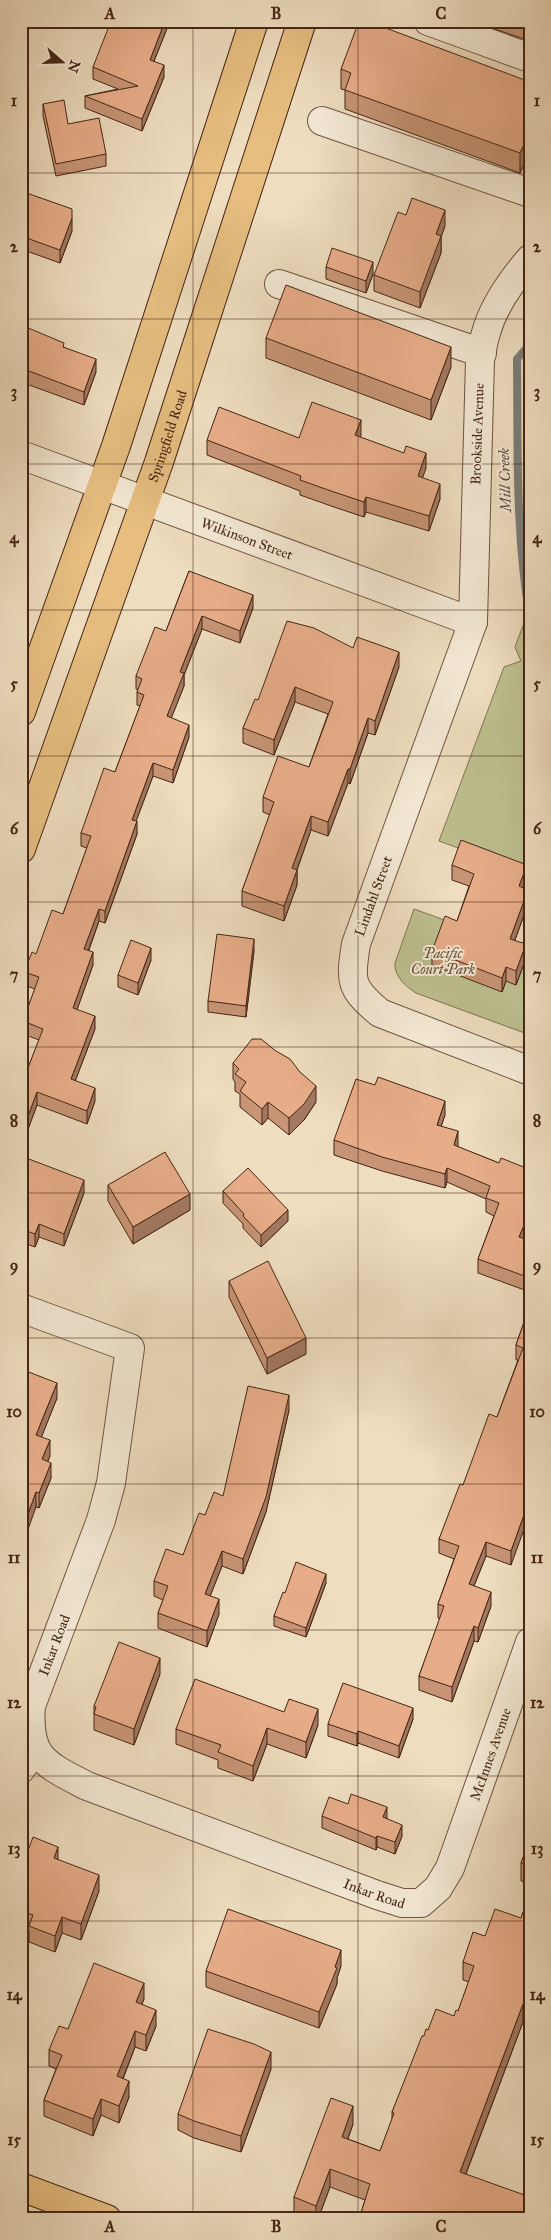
<svg xmlns="http://www.w3.org/2000/svg" width="551" height="2240" viewBox="0 0 551 2240" font-family="'IM FELL Great Primer',serif">
<style>
.green{fill:#bdbf8f;stroke:#817252}
.lines{fill:none;stroke-linecap:round;stroke-linejoin:round}
.stream{stroke:#7a7e79;stroke-width:8}
.minor-casing{stroke:#6f5340;stroke-width:30}
.major-casing{stroke:#452515;stroke-width:30}
.minor{stroke:#f4e9d5;stroke-width:28}
.major{stroke:#e7be80;stroke-width:28}
.wall{fill:#c79576;stroke:#452515}
.shaded-wall{fill:#a27960;stroke:#452515}
.building{fill:#e7ad89;stroke:#452515}
.grid{fill:none;stroke:#452515;stroke-width:1;stroke-opacity:0.55}
.labels{text-anchor:middle;stroke-width:4;stroke-linejoin:round;paint-order:stroke}
.street-label{font-size:14px;fill:#452515;stroke:#f4e9d5}
.park-label{font-size:14px;font-style:italic;fill:#634c34;stroke:#f4e9d5}
.water-label{font-size:15px;font-style:italic;fill:#5b4a3f;stroke:#f4e9d5}
.neatline{fill:none;stroke:#452515;stroke-width:2}
.grid-label{font-size:16px;text-anchor:middle;font-weight:bold;fill:#452515}
</style>
<rect width="100%" height="100%" fill="#eeddbf"/>
<filter id="stains"><feTurbulence type="fractalNoise" baseFrequency=".004" numOctaves="4"/><feColorMatrix values="0 0 0 0 .2 0 0 0 0 .09 0 0 0 0 .02 0 0 0 .5 -.17"/></filter>
<radialGradient id="worn" r=".72"><stop offset=".6" stop-color="#630" stop-opacity="0"/><stop offset="1" stop-color="#630" stop-opacity=".3"/></radialGradient>
<!-- green -->
<path class="green" d="M530,607V874L439,841L504,667L521,661L515,647Z
M414,909L530,951V1035L416,993C405,986 394,976 395,963Z"/>
<g class="lines">
<!-- stream -->
<path class="stream" d="M530,344L517,359C518,445 515,533 530,618"/>
<defs>
<g id="minor">
<path d="M428,21L530,58"/>
<path d="M322,121L530,193"/>
<path d="M530,259C512,280 493,306 486,333C483,342 482,351 480,360L473,622L356,944C350,982 350,988 380,1013L530,1071"/>
<path d="M279,284L482,353"/>
<path id="s1" d="M21,455L473,622"/>
<path id="s2" d="M21,1308L130,1348L111,1483L101,1520L31,1706C27,1757 44,1764 87,1786L377,1895L402,1903H421L438,1888L450,1868L530,1642"/>
<path d="M21,1769L35,1749"/>
</g>
<g id="major">
<path d="M21,712L116,446L254,21"/>
<path id="s3" d="M21,849L159,462L302,21"/>
<path d="M21,2187L107,2219"/>
</g>
</defs>
<!-- minor casing -->
<use href="#minor" class="minor-casing"/>
<!-- major casing -->
<use href="#major" class="major-casing"/>
<!-- minor -->
<use href="#minor" class="minor"/>
<!-- major -->
<use href="#major" class="major"/>
</g>
<!-- wall -->
<path class="wall" d="M170,21L154,61L164,77L142,131L85,108V96L118,89L93,79V67Z
M471,21H530V41Z
M341,69L530,82V159L527,158L520,173L345,109V90L341,89Z
M43,104L106,154V166L56,176L43,116Z
M21,191L72,231L60,263L21,249Z
M406,215L445,226L441,237V253L420,308L374,291V275Z
M326,267L373,274L366,293L326,279Z
M21,325L64,347L96,372L84,405L21,382Z
M266,338L451,367L431,420L266,358Z
M361,435L360,437L426,468L422,478L440,499L429,531L366,512L364,517L334,507L300,495V491L207,455V440L299,438Z
M189,571L253,608L240,643L202,629L184,675V686L171,718L189,737L173,783L153,776L136,821L137,834L105,923L99,921L89,950L93,965L77,1009L95,1029L75,1081L95,1101L87,1124L37,1105L21,1148V1071L26,1073L39,1040L23,1034V1021L35,989L24,985V972L63,914L87,848L81,846V833L115,772L140,706L137,705V692L138,690L136,689V676L166,631Z
M353,648L399,667L375,735L368,733L350,784L348,783L328,836L311,830L297,870V885L284,921L242,906V891L270,815L263,812V797L309,767L328,714L295,702L274,755L243,743V728L258,700Z
M452,865L527,879L523,888L528,904L515,940L526,958L516,985L506,981L502,992L432,965V951L457,921L469,886L452,880Z
M254,951L246,1017L208,1012V1001Z
M151,960L138,995L118,987V975Z
M233,1063L316,1102L304,1120L289,1135L268,1118L262,1125L240,1107V1094L235,1091V1082L233,1079Z
M445,1115L441,1126L458,1146V1147L499,1163L526,1168L530,1157V1226L524,1239L530,1241V1292L478,1273V1259L494,1216L486,1212V1199L447,1182L445,1188L382,1171L334,1155V1140Z
M21,1156L84,1193L64,1246L39,1237L35,1247L21,1242Z
M108,1185L190,1210L133,1244L108,1201Z
M223,1191L288,1221L261,1247L243,1228V1224L223,1203Z
M229,1281L306,1354L267,1374L229,1297Z
M530,1305L511,1565L486,1556L474,1586L491,1606L478,1642L474,1641L452,1702L419,1690V1676L440,1619L438,1618V1604L454,1559L439,1553V1539L463,1485L497,1417L518,1360H516V1345Z
M21,1369L57,1398L41,1437L50,1456L48,1461L51,1478L39,1508L36,1507Z
M289,1410L266,1512L243,1574L222,1566L210,1596L219,1614L207,1647L158,1628V1613L163,1600L154,1596V1581L183,1555L205,1515L223,1496Z
M326,1583L306,1637L274,1626V1616L285,1593Z
M160,1674L134,1745L94,1730V1706Z
M413,1719L399,1758L358,1743L357,1746L328,1736V1724Z
M318,1725L306,1758L267,1744L253,1781L218,1768V1760L176,1744V1729Z
M322,1816L387,1819L402,1836L395,1854L377,1847L376,1850L322,1828Z
M530,1839V1884L521,1881V1863Z
M21,1854L26,1856L58,1860L99,1891L81,1940L62,1933L55,1952L29,1942V1930L21,1927Z
M530,1893V2024L523,2022L466,2174L530,2219H361V2213L365,2200L330,2187L318,2219H304L294,2215V2197L353,2124L348,2139L380,2151L392,2120V2112L424,2036L428,2030L454,2016L458,2011L469,1982L463,1980V1962L485,1936L521,1918Z
M341,1966L337,1978V1984L319,2028L206,1987V1971Z
M144,1999L142,2004L156,2026L146,2051L135,2047L123,2079L129,2097L119,2123L101,2115L93,2136L44,2116V2100L56,2069L49,2066V2050L68,2029Z
M271,2069L241,2152L194,2138L178,2130V2114Z"/>
<!-- shaded-wall -->
<path class="shaded-wall" d="M165,21H170L150,71V60Z
M164,65V77L142,131V119Z
M26,95V107L21,120V108Z
M527,138V158L520,173V153Z
M445,210V226L441,237V253L420,308V292L436,234Z
M72,218V231L60,263V250Z
M373,262V274L366,293V281Z
M451,347V367L431,420V400Z
M96,359V372L84,405V392Z
M361,420V435L355,450V435Z
M426,453V468L418,491V476Z
M440,484V499L429,531V516Z
M366,497V512L364,517V502Z
M26,536V550L21,562V548Z
M253,595V608L240,643V631Z
M202,616V629L184,675V686L167,729V716L180,672Z
M399,652V667L375,735V721Z
M295,687V702L274,755V740Z
M368,718V733L350,784V769Z
M189,725V737L173,783V770Z
M153,763V776L132,832V820Z
M348,769V783L328,836V822Z
M311,816V830L292,883V868Z
M137,821V834L105,923V911Z
M527,865V879L519,900V886Z
M297,870V885L284,921V906Z
M528,890V904L510,953V939Z
M99,909V921L84,962V949Z
M254,939V951L246,1017V1006Z
M526,944V958L516,985V971Z
M151,948V960L138,995V983Z
M93,952V965L73,1021V1008Z
M506,967V981L502,992V978Z
M95,1016V1029L71,1092V1079Z
M316,1086V1102L304,1120L289,1135V1118Z
M95,1088V1101L87,1124V1111Z
M37,1092V1105L21,1148V1135Z
M445,1101V1115L437,1139V1125Z
M268,1102V1118L262,1125V1109Z
M458,1131V1146L454,1160V1145Z
M447,1168V1182L445,1188V1174Z
M84,1180V1193L64,1246V1234Z
M190,1194V1210L133,1244V1227Z
M288,1210V1221L261,1247V1235Z
M530,1211V1226L519,1252V1237Z
M39,1224V1237L35,1247V1234Z
M306,1338V1354L267,1374V1358Z
M57,1383V1398L36,1451V1435Z
M289,1395V1410L266,1512L243,1574V1559Z
M50,1440V1456L42,1474V1459Z
M51,1463V1478L39,1508V1493Z
M36,1492V1507L21,1549V1533Z
M530,1498V1513L511,1565V1551Z
M486,1542V1556L469,1598V1584Z
M222,1551V1566L205,1609V1594Z
M326,1574V1583L306,1637V1628Z
M491,1592V1606L478,1642V1628Z
M219,1599V1614L207,1647V1631Z
M474,1626V1641L452,1702V1687Z
M160,1658V1674L134,1745V1729Z
M413,1708V1719L399,1758V1746Z
M318,1709V1725L306,1758V1742Z
M267,1728V1744L253,1781V1766Z
M358,1731V1743L357,1746V1734Z
M387,1807V1819L383,1817Z
M402,1825V1836L395,1854V1842Z
M377,1836V1847L376,1850V1838Z
M58,1847V1863L54,1858Z
M99,1875V1891L81,1940V1924Z
M62,1917V1933L55,1952V1936Z
M341,1950V1966L337,1978V1984L319,2028V2012Z
M144,1983V1999L136,2018V2002Z
M523,2004V2022L460,2189V2172Z
M156,2010V2026L146,2051V2035Z
M135,2031V2047L117,2093V2076Z
M271,2052V2069L241,2152V2136Z
M129,2081V2097L119,2123V2106Z
M101,2099V2115L93,2136V2119Z
M353,2106V2124L342,2155V2137Z
M330,2169V2187L318,2219H316V2206Z"/>
<!-- building -->
<path class="building" d="M111,21H165L150,60L164,65L142,119L85,96L138,86L93,67Z
M359,21H367L530,82V139L527,138L520,153L345,90L351,73L341,69Z
M21,93L26,95L21,108Z
M64,100L68,124L99,118L106,154L56,164L43,104Z
M21,191L72,209V218L60,250L21,236Z
M412,198L445,210L436,234L441,236L420,292L374,275L398,212L406,215Z
M332,248L373,262L366,281L326,267Z
M286,285L451,347L431,400L266,338Z
M21,325L64,343L63,347L96,359L84,392L21,368Z
M312,402L361,420L355,435L404,453L406,446L426,453L418,476L440,484L429,516L366,497L364,502L334,492L300,480L301,476L207,440L219,407L299,438Z
M21,534L26,536L21,548Z
M189,571L253,595L240,631L202,616L180,672L184,673L167,716L189,725L173,770L153,763L132,820L137,821L105,911L99,909L84,949L93,952L73,1008L95,1016L71,1079L95,1088L87,1111L37,1092L21,1135V1071L26,1073L43,1029L23,1021L39,977L24,972L32,952L36,954L52,910L63,914L91,836L81,833L104,768L115,772L144,695L137,692L142,679L136,676L155,627L166,631Z
M287,621L314,628L353,648L357,637L399,652L375,721L368,718L350,769H348L328,822L311,816L292,868L297,870L284,906L242,891L274,802L263,797L278,756L309,767L333,702L295,687L274,740L243,728L255,699L258,700Z
M461,840L527,865L519,886L528,890L510,939L526,944L516,971L506,967L502,978L432,951L445,916L457,921L474,874L452,865Z
M217,934L254,939L246,1006L208,1001Z
M131,940L151,948L138,983L118,975Z
M252,1039H261L276,1051L290,1059L300,1072L316,1086L304,1104L289,1118L268,1102L262,1109L240,1091L246,1082L235,1074L239,1069L233,1063Z
M378,1077L445,1101L437,1125L458,1131L454,1145L499,1163L501,1158L526,1168L530,1157V1211L519,1237L530,1241V1278L478,1259L499,1203L486,1198L490,1186L447,1168L445,1174L382,1157L334,1140L356,1079L375,1085Z
M165,1152L190,1194L133,1227L108,1185Z
M21,1156L84,1180L64,1234L39,1224L35,1234L21,1229Z
M248,1168L288,1210L261,1235L243,1216L244,1214L223,1191Z
M268,1261L306,1338L267,1358L229,1281Z
M530,1305V1498L511,1551L486,1542L469,1584L491,1592L478,1628L474,1626L452,1687L419,1676L444,1606L438,1604L459,1546L439,1539L460,1484L463,1485L489,1414L497,1417L523,1348L516,1345Z
M21,1369L57,1383L36,1435L50,1440L42,1459L51,1463L39,1493L36,1492L21,1533Z
M248,1386L289,1395L266,1497L243,1559L222,1551L205,1594L219,1599L207,1631L158,1613L168,1586L154,1581L166,1549L183,1555L199,1513L205,1515L214,1492L223,1496Z
M296,1562L326,1574L306,1628L274,1616L283,1592L285,1593Z
M119,1642L160,1658L134,1729L94,1714L96,1707L94,1706Z
M195,1679L284,1712L289,1699L318,1709L306,1742L267,1728L253,1766L218,1752L221,1745L176,1729Z
M343,1683L413,1708L399,1746L358,1731L357,1734L328,1724Z
M351,1794L387,1807L383,1817L402,1825L395,1842L377,1836L376,1838L322,1816L329,1797L348,1804Z
M33,1837L58,1847L54,1858L99,1875L81,1924L62,1917L55,1936L29,1926L33,1915L21,1911V1854L26,1856Z
M530,1839V1866L521,1863Z
M530,1893V2006L523,2004L460,2172L530,2197V2219H377L361,2213L370,2184L330,2169L316,2206L294,2197L331,2098L353,2106L342,2137L380,2151L394,2113L392,2112L422,2036H424L426,2029L428,2030L436,2009L454,2016L456,2010L458,2011L474,1966L463,1962L473,1932L485,1936L495,1909L521,1918Z
M228,1909L341,1950L335,1967L337,1968L319,2012L206,1971Z
M94,1963L144,1983L136,2002L156,2010L146,2035L135,2031L117,2076L129,2081L119,2106L101,2099L93,2119L44,2100L62,2055L49,2050L59,2026L68,2029Z
M208,2029L254,2044L271,2052L241,2136L194,2121L178,2114Z"/>
<!-- grid -->
<path class="grid" d="M193,21V2219M358,21V2219M21,173H530M21,319H530M21,464H530M21,610H530M21,756H530M21,902H530M21,1047H530M21,1193H530M21,1338H530M21,1484H530M21,1630H530M21,1776H530M21,1921H530M21,2067H530"/>
<g class="labels">
<!-- street labels -->
<g class="street-label">
<text transform="translate(477 434) rotate(-88)" y="5">Brookside Avenue</text>
<text dy="5" stroke="none"><textPath href="#s3" startOffset="438">Springfield Road</textPath></text>
<text dy="5" stroke="none"><textPath href="#s1" startOffset="241">Wilkinson Street</textPath></text>
<text transform="translate(373 896) rotate(-70)" y="5">Lindahl Street</text>
<text transform="translate(54 1645) rotate(-69)" y="5">Inkar Road</text>
<text dy="5" stroke="none"><textPath href="#s2" startOffset="1119">McInnes Avenue</textPath></text>
<text dy="5" stroke="none"><textPath href="#s2" startOffset="904">Inkar Road</textPath></text>
</g>
<!-- park labels -->
<g class="park-label">
<text x="443" y="958">Pacific<tspan x="443" dy="16">Court Park</tspan></text>
</g>
<!-- water labels -->
<g class="water-label">
<text transform="translate(505 480) rotate(-92)" y="5">Mill Creek</text>
</g>
</g>
<!-- margin -->
<rect width="551" height="2240" fill="none" stroke="#eeddbf" stroke-width="55"/>
<!-- north arrow -->
<g transform="translate(62 62) rotate(110)" stroke="#f4e9d5" stroke-width="4" paint-order="stroke">
<path d="M0-4L9 19L0 12L-9 19Z" fill="#452515"/>
<text y="-8" font-size="14" font-weight="bold" text-anchor="middle" fill="#452515">N</text>
</g>
<rect x="28" y="28" width="496" height="2184" class="neatline"/>
<g class="grid-label">
<text x="110" y="19">A</text>
<text x="276" y="19">B</text>
<text x="441" y="19">C</text>
<text x="14" y="106">1</text>
<text x="537" y="106">1</text>
<text x="14" y="252">2</text>
<text x="537" y="252">2</text>
<text x="14" y="397">3</text>
<text x="537" y="397">3</text>
<text x="14" y="543">4</text>
<text x="537" y="543">4</text>
<text x="14" y="689">5</text>
<text x="537" y="689">5</text>
<text x="14" y="834">6</text>
<text x="537" y="834">6</text>
<text x="14" y="980">7</text>
<text x="537" y="980">7</text>
<text x="14" y="1126">8</text>
<text x="537" y="1126">8</text>
<text x="14" y="1271">9</text>
<text x="537" y="1271">9</text>
<text x="14" y="1417">10</text>
<text x="537" y="1417">10</text>
<text x="14" y="1563">11</text>
<text x="537" y="1563">11</text>
<text x="14" y="1708">12</text>
<text x="537" y="1708">12</text>
<text x="14" y="1854">13</text>
<text x="537" y="1854">13</text>
<text x="14" y="2000">14</text>
<text x="537" y="2000">14</text>
<text x="14" y="2145">15</text>
<text x="537" y="2145">15</text>
<text x="110" y="2232">A</text>
<text x="276" y="2232">B</text>
<text x="441" y="2232">C</text>
</g>
<rect width="100%" height="100%" filter="url(#stains)"/>
<rect width="100%" height="100%" fill="url(#worn)"/>
</svg>
